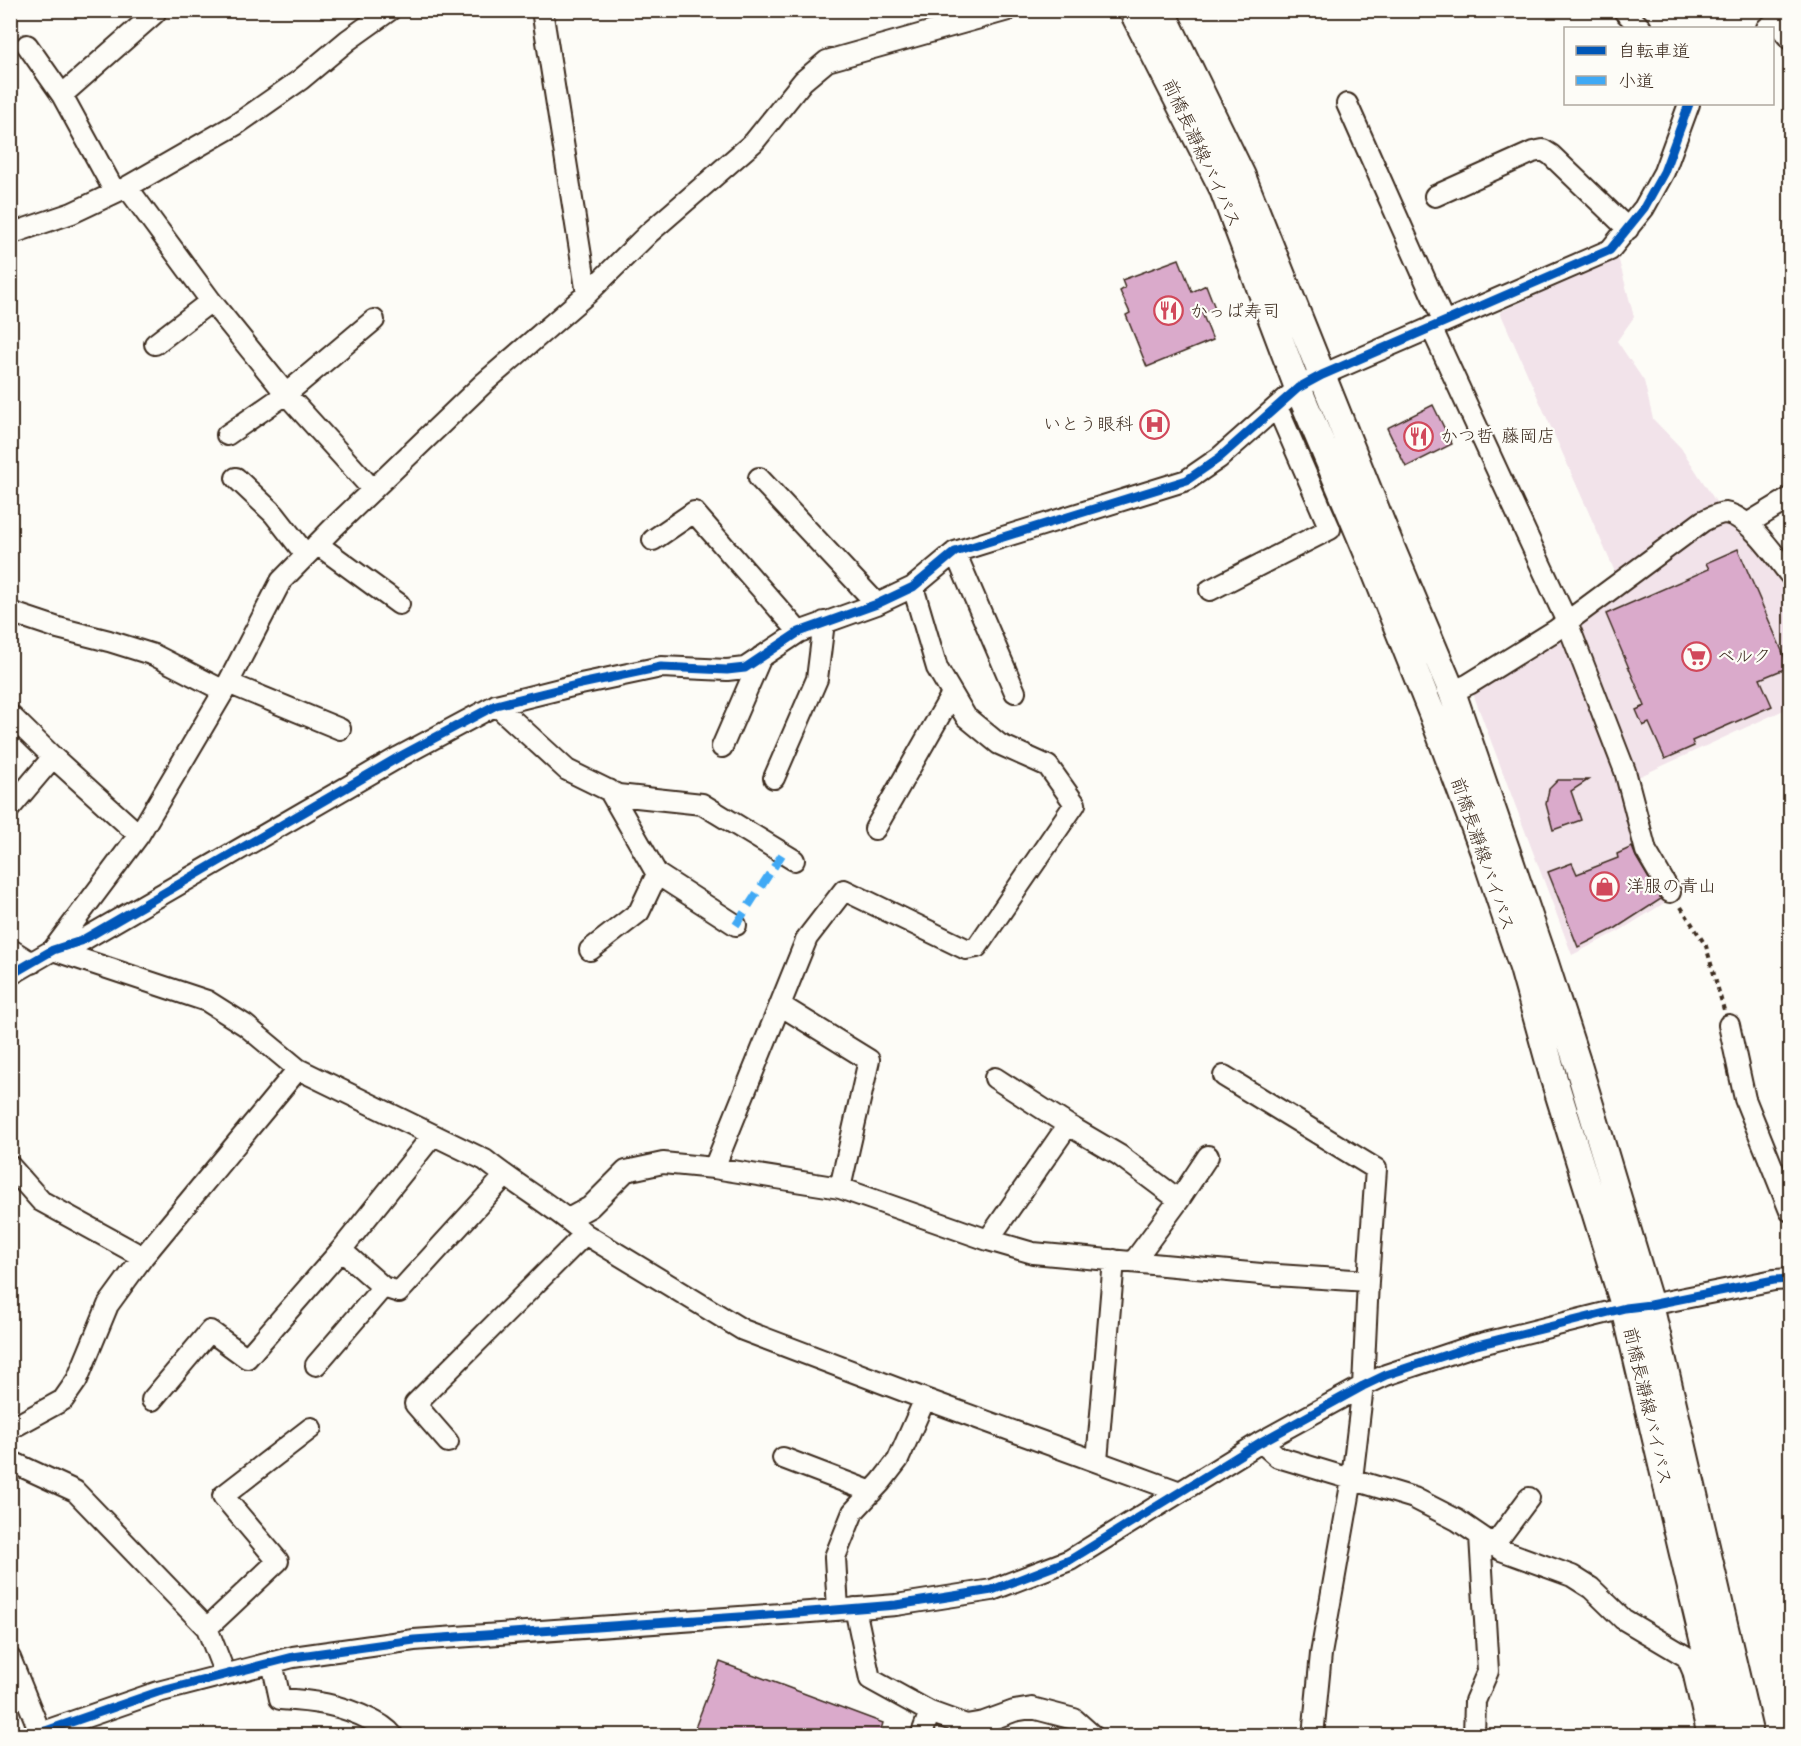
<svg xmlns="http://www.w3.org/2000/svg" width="1801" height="1746" viewBox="0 0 1801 1746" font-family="Kalam,'Klee One',sans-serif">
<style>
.built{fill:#f2e3ea}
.building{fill:#daaacb;stroke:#3b2a1e;stroke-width:1.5}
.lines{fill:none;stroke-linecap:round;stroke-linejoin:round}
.minor-casing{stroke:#3b2a1e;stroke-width:24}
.major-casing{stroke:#3b2a1e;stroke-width:30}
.path{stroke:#3b2a1e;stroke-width:4;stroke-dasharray:4.5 4.5;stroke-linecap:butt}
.minor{stroke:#fdfcf7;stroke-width:20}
.major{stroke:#fdfcf7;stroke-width:26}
.quiet{stroke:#3fa9f5;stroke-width:8;stroke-dasharray:15 8;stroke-linecap:butt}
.cycleway-casing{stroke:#fdfcf7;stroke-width:13}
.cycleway{stroke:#0057b8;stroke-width:9}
.labels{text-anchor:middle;stroke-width:4.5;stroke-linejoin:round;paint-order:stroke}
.street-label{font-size:18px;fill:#3b2a1e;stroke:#fdfcf7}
.poi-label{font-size:18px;fill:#3b2a1e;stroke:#fdfcf7;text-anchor:start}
</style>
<rect width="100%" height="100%" fill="#fdfcf7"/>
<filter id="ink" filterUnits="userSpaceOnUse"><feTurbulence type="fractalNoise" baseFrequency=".0167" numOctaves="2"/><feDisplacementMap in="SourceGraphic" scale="12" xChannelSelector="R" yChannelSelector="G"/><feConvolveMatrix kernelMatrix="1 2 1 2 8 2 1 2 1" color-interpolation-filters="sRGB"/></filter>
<g filter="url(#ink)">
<!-- built -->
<path class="built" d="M1618,257L1634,317L1617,341L1644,381L1653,419L1681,448L1718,505L1736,527L1752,541L1790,590V707L1621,785L1669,900L1621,930L1572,955L1472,691L1623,590L1500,312Z"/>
<!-- building -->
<path class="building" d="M1179,259L1192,292L1206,285L1215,308L1202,313L1213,340L1147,367L1126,315L1130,313L1120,291L1125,288L1122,280Z
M1433,405L1452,444L1406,467L1387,428Z
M1738,549L1789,667L1760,679L1772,706L1692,741L1694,746L1665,759L1649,723L1643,726L1636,710L1645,706L1606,614L1709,569L1706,563Z
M1558,780H1588L1571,791L1581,820L1553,830L1546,804L1549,789Z
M1632,847L1636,857L1661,899L1616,928L1578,947L1548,872L1572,863L1577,874L1618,858L1617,854Z
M720,1662L883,1723L879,1736H692Z"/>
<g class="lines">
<defs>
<path id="minor" d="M542,10L587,294
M1623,10L1641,28
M1776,22L1790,39
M1767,28L1790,12
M27,45L62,95L115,192
M62,95L155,13L153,10
M1347,104L1444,322
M127,187L211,301L286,394L373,490
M1435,196L1533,152L1543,150L1551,155L1628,229
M10,234L72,213L127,187L237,124L300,80L348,40L390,10
M1431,327L1567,622L1625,771L1646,851L1670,892
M155,344L211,301
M227,435L286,394L374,320
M236,478L274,514L306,555
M759,478L877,604
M1747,524L1790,498
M653,540L694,512L799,632
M317,544L399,604
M955,552L1015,692
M1210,590L1330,529L1277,407
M10,612L58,628L109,641L154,655L224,691
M228,683L340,729
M1452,692L1469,684L1556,630L1703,521C1709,518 1719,513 1725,513C1749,516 1776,557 1790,575
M496,705L567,770L618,795L702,804L794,860
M10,715L53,757L139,835
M722,747L761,657
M774,778L817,679L824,622
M609,790L657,874L736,925
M10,808L53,757
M875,829L952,694
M10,949L32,963
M53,950L139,835L224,691L281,581L333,528L485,382L587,294L649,233L754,142L803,81L827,61L1008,10
M53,950L207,1001L245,1025L298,1069L485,1160C517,1186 554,1206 585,1234L743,1330L925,1399L1180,1492
M590,950L639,912L657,874
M10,975L53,950L81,941L399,757L496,705L576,685L661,667L727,670L745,668L799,632L877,604L913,587L955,552L1187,480L1219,458L1298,388L1322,375L1610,250L1644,208L1664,172L1689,104
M780,1005L869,1060L840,1188
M1729,1025L1745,1099L1790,1211
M1224,1076L1376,1169L1368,1281L1363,1386L1352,1479L1321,1654L1313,1736
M995,1078L1068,1125L1119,1155L1179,1200
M10,1166L41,1201L143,1257
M714,1168L807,938L844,890L966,949L977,947L1075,804L1048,766L999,744L966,717L937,668L913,587
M568,1219L590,1207L626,1171L663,1163L714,1168L840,1188L988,1240L1033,1253L1261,1274L1368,1281
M988,1240L1068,1125
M341,1250L383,1287L399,1292L505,1176
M1134,1261L1179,1200L1208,1156
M316,1365L383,1287
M152,1400L210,1331L247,1358L341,1250L433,1135
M10,1429L63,1400L77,1380L108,1305L143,1257L298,1069
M448,1442L415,1404L585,1234
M1261,1442L1278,1457L1414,1498L1457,1520L1501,1550L1572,1576L1591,1588L1623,1619L1687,1657L1693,1671L1708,1736
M783,1458L872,1492
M10,1461L75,1491L207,1628L225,1674
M1097,1461L1114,1260
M1494,1545L1529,1498
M855,1608L870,1679L930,1712L921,1736
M838,1610L835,1557L853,1512L881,1482L898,1460L925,1399
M207,1628L278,1561L223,1496L311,1428
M10,1658L40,1732
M272,1662L280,1699C313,1701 340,1704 371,1720C379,1724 387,1728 393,1736
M930,1712L966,1725L984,1722L1014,1711L1032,1708L1074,1719L1093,1736
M31,1736L158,1692L293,1657L414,1640L810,1612L896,1605L992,1590L1070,1560L1261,1442L1363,1386L1386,1375L1473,1346L1625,1308L1650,1305L1774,1280L1790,1279
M1474,1736L1475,1701L1488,1671L1480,1536"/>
<path id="major" d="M1132,10L1222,187L1298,388L1370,559L1433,716L1486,858L1523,968L1553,1076L1625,1308L1726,1736
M1161,10L1242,176L1391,547L1452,692L1544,960L1578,1065L1650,1305L1750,1736"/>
</defs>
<!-- minor casing -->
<use href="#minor" class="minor-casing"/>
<!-- major casing -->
<use href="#major" class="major-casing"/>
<!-- path -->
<path class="path" d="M1681,907L1706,946L1724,1010"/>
<!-- minor -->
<use href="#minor" class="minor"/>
<!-- major -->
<use href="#major" class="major"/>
<!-- quiet -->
<path class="quiet" d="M736,925L783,853"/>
<defs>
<path id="cycleway" d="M10,975L53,950L81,941L399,757L496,705L576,685L661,667L727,670L745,668L799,632L877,604L913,587L955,552L1187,480L1219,458L1298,388L1322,375L1610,250L1644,208L1664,172L1689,104
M31,1736L158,1692L293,1657L414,1640L810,1612L896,1605L992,1590L1070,1560L1261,1442L1363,1386L1386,1375L1473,1346L1625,1308L1650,1305L1774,1280L1790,1279"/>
</defs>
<!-- cycleway casing -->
<use href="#cycleway" class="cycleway-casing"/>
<!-- cycleway -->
<use href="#cycleway" class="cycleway"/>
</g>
</g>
<!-- icons -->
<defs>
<symbol id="restaurant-ring" viewBox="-11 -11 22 22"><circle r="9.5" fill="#fdfcf7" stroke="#d1495b" stroke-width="1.5"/><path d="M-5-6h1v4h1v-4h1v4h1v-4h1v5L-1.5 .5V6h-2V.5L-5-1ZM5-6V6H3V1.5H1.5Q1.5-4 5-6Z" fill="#d1495b"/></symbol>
<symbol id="hospital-ring" viewBox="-11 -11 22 22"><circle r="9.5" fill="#fdfcf7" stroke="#d1495b" stroke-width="1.5"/><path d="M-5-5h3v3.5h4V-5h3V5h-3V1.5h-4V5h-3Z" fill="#d1495b"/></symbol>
<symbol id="supermarket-ring" viewBox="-11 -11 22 22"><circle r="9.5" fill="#fdfcf7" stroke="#d1495b" stroke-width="1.5"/><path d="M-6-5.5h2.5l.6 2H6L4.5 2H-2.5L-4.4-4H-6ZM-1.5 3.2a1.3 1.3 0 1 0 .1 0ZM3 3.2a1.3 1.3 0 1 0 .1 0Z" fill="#d1495b"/></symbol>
<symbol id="shop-ring" viewBox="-11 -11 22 22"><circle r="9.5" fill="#fdfcf7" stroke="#d1495b" stroke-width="1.5"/><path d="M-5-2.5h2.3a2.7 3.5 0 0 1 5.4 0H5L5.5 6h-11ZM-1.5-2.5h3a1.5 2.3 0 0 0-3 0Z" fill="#d1495b"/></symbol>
</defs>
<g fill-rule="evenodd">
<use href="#restaurant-ring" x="1152" y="294" width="33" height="33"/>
<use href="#hospital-ring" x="1138" y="408" width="33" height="33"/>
<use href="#restaurant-ring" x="1402" y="420" width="33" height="33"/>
<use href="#supermarket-ring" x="1680" y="640" width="33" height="33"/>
<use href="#shop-ring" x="1588" y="870" width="33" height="33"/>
</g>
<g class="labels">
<!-- street labels -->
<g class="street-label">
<text transform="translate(1202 153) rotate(65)" y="6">前橋長瀞線バイパス</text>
<text transform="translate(1483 854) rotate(71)" y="6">前橋長瀞線バイパス</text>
<text transform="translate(1648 1406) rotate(77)" y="6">前橋長瀞線バイパス</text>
</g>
<!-- poi labels -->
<g class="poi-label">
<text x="1190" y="317">かっぱ寿司</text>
<text x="1133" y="430" text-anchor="end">いとう眼科</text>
<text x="1440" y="442">かつ哲 藤岡店</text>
<text x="1717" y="662">ベルク</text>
<text x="1626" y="892">洋服の青山</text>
</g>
</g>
<!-- margin -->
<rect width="1801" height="1746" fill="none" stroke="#fdfcf7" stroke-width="36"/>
<rect x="18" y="18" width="1765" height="1710" fill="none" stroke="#3b2a1e" stroke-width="2" filter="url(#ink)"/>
<!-- legend -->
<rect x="1564" y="27" width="210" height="78" fill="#fdfcf7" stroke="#afa8a0" stroke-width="1.5"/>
<rect x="1576" y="46" width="30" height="9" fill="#0057b8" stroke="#afa8a0" stroke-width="1.5"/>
<text x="1618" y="57" font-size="18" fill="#3b2a1e">自転車道</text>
<rect x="1576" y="76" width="30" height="9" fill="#3fa9f5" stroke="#afa8a0" stroke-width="1.5"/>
<text x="1618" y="87" font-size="18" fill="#3b2a1e">小道</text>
</svg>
